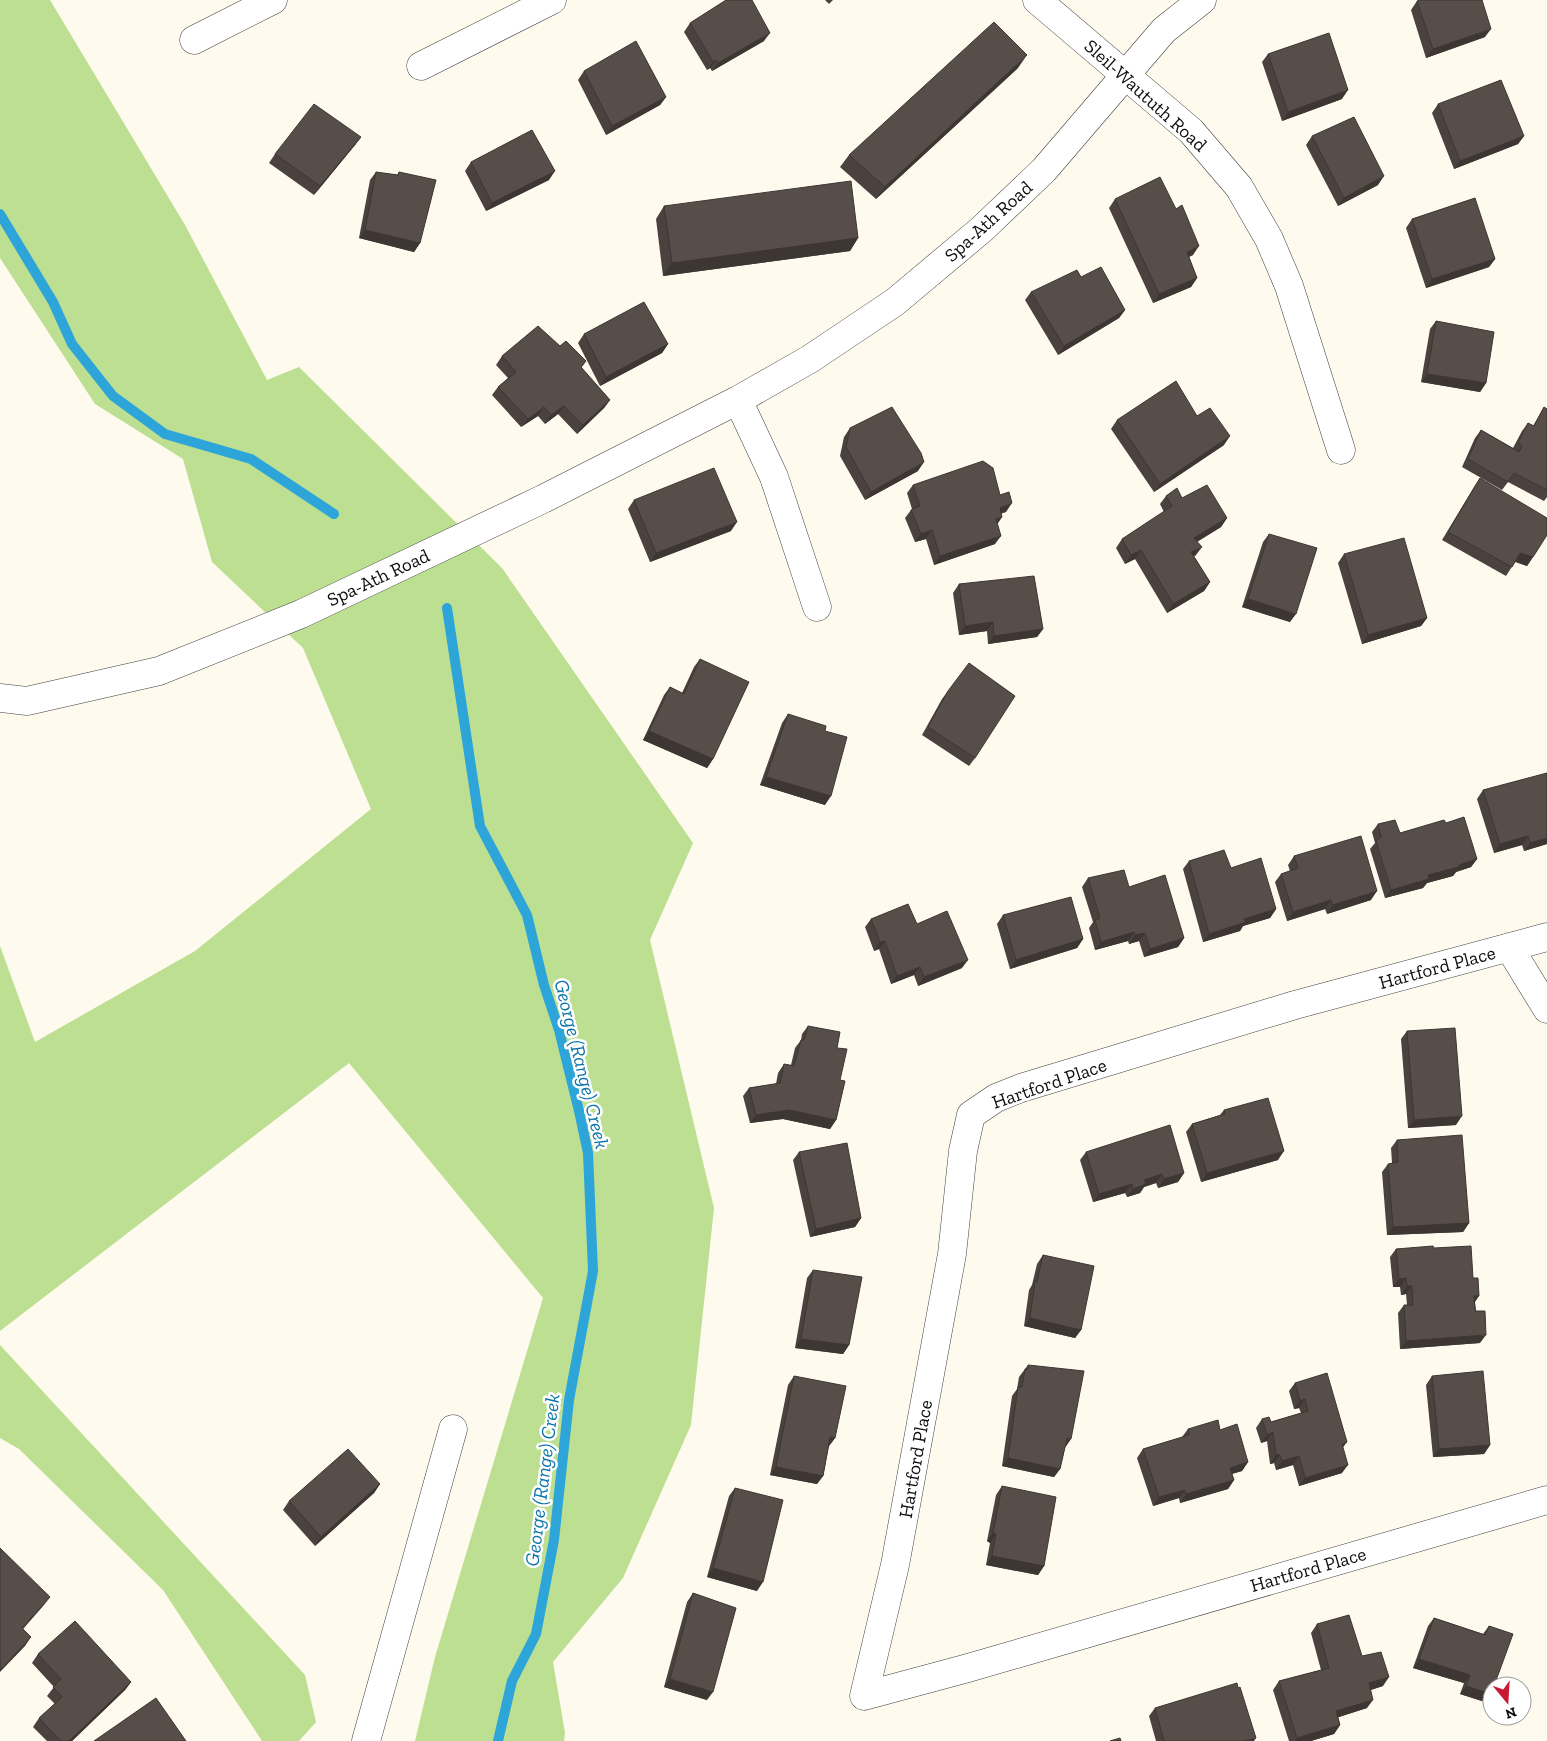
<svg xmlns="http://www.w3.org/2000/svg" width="1547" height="1741" viewBox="0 0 1547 1741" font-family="'Zilla Slab',serif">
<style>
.forest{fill:#bcdf92}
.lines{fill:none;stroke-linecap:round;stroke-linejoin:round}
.stream{stroke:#2ea5d9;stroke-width:10}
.minor-casing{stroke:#404040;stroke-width:29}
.minor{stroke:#fff;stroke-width:28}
.wall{fill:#4b423f}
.shaded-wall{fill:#3d3633}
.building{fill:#574d49;stroke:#3d3633}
.labels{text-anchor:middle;stroke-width:5;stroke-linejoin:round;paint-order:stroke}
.street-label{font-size:19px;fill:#0d0d0d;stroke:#fff}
.water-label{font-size:20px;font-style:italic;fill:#0c75aa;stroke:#fff}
</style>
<rect width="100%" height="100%" fill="#fffaee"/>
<!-- forest -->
<path class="forest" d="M0,0H50L185,225L267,380L299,367L502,568L693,843L650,940L714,1208L691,1425L623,1578L553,1662L565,1733L564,1741H415L435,1657L543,1298L349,1063L0,1331V946L35,1042L195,951L371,809L303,648L212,562L183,459L95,404L0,258Z
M0,1345L305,1675L316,1722L299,1741H262L163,1590L19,1449L0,1438Z"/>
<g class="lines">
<!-- stream -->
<path class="stream" d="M0,214L53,302L72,344L113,396L165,434L251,459L334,514
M447,608L480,826L527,915L544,985L559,1030L579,1111L588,1153L593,1271L569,1400L554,1540L536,1634L512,1681L498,1741"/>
<defs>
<path id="minor" d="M1037,0L1191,131L1239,187L1269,239L1289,286L1341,450
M194,40L273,0
M421,66L552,0
M738,400L774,477L817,607
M0,698L27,701L159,671L301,614L543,499L738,400L810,359L895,302L982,229L1044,170L1164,30L1202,0
M1547,937L1295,1005L1021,1088L996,1098L971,1115L963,1151L952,1254L895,1565L864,1696L968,1668L1547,1500
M1509,947L1547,1009
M366,1741L453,1429"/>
</defs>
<!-- minor casing -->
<use href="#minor" class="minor-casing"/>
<!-- minor -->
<use href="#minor" class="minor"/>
</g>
<!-- wall -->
<path class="wall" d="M825,0H833L829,4Z
M1417,1L1485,37L1426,58L1411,10Z
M690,23L764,41L712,71L710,68L707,70L684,32Z
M1268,54L1342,99L1282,121L1262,62Z
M1018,68L876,199L840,167L849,155Z
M584,71L666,97L660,105L606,135L578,80Z
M1438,104L1524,136L1518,144L1454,169L1432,113Z
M1312,136L1378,185L1338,206L1306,145Z
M361,137L355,145L314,195L269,163L275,154Z
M471,162L549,180L486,211L465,171Z
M376,172L397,175L399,172L420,243L414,252L359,238L370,180Z
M1115,199L1193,255L1189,257L1197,278L1191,287L1153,303L1109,208Z
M664,206L858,238L850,251L663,276L656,219Z
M1412,219L1495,259L1489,267L1426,288L1406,228Z
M1081,277L1125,310L1119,318L1058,355L1025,300L1031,292Z
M1436,321L1486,383L1480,392L1421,382L1430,329Z
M584,334L668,344L662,353L600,386L578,343Z
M560,346L586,361L581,368L610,400L604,408L577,434L558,414L545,424L538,416L521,427L492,395L498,387L508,378L496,365L502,356Z
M1544,407L1547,409V497L1544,501L1508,482L1502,490L1462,467L1475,438L1481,430L1513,448L1522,431L1528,423L1533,426Z
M1197,416L1224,445L1154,492L1111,429L1117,420Z
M850,428L918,471L865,500L840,456L844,437Z
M1480,478L1533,557L1527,566L1515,562L1506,576L1442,540L1474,487Z
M913,485L1000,495L1006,512L1001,513L1002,517L997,524L995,544L934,565L926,539L915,542L905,518L911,510L912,509L907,493Z
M1166,496L1182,498L1227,518L1221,527L1197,542L1196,555L1194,556L1210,582L1204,591L1167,613L1135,559L1125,564L1116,548L1122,539L1164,512L1160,504Z
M634,500L731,531L650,562L628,509Z
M1269,534L1290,622L1242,607L1263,542Z
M1344,554L1427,618L1421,626L1362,644L1338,563Z
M959,584L1043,629L1037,637L988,644L987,631L959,635L953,593Z
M700,659L713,759L707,768L643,740L664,695L670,687L682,693L694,667Z
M948,691L975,758L969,766L922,735L942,699Z
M788,714L825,731V805L760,785L782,723Z
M1483,790L1547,844L1524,851L1522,845L1494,853L1477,799Z
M1446,823L1477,859L1471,867L1456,872L1453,876L1427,883L1423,888L1385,898L1370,849L1375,843L1372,832L1378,824L1400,833Z
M1294,856L1371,900L1327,914L1325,909L1287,921L1275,882L1281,874L1290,871L1288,865Z
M1189,861L1231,868L1276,909L1270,918L1243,926L1240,931L1203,942L1183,869Z
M1088,878L1129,887L1184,938L1178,947L1144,957L1139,941L1129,944L1128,941L1095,950L1089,928L1093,922L1082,887Z
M1003,915L1083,939L1077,948L1010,969L997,924Z
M871,919L917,924L962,968L918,986L914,975L891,984L879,949L874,951L865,927Z
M808,1026L837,1048L840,1080L836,1120L830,1129L783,1119L750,1123L743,1096L749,1088L776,1084L778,1073L784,1064L791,1065L795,1048L801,1040L802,1034Z
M1407,1031L1456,1125L1408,1128L1401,1039Z
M1224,1110L1278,1160L1201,1182L1186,1132L1192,1124L1220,1115Z
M1397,1140L1469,1223L1463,1232L1387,1235L1382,1172L1388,1164L1392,1163L1391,1148Z
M799,1152L861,1218L855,1227L810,1237L793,1160Z
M1086,1152L1184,1173L1178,1182L1158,1188L1156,1183L1144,1187L1140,1193L1127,1197L1125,1193L1093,1202L1080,1160Z
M1434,1248L1475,1302L1480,1343L1400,1349L1398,1313L1404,1305H1407L1406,1294L1401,1295L1400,1287H1393L1390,1257L1396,1249Z
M1043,1255L1081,1330L1075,1338L1024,1326L1029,1290L1032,1285L1037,1264Z
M813,1270L849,1345L843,1354L795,1348L807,1278Z
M1028,1365L1065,1448L1060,1469L1054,1477L1002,1466L1012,1396L1017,1389L1019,1377Z
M794,1376L835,1438L829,1446L823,1476L817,1484L770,1475L788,1385Z
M1432,1376L1490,1445L1484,1454L1433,1457L1426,1385Z
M1295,1383L1343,1448L1342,1473L1299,1486L1293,1465L1276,1470L1274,1463L1270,1464L1267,1441L1261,1443L1256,1428L1262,1419L1271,1422L1301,1413L1299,1408L1294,1409L1289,1391Z
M1188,1429L1220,1430L1248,1462L1242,1471L1232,1474L1234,1480L1228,1489L1180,1503L1179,1498L1153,1506L1137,1458L1143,1449L1182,1437Z
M380,1484L374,1493L315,1546L283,1510L289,1501Z
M1002,1486L1044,1566L1038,1575L986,1565L990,1543L987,1541L996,1495Z
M735,1488L757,1591L707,1577L729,1496Z
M693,1593L707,1700L664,1687L687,1602Z
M1434,1618L1483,1634L1489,1626L1485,1702L1460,1694L1464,1683L1413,1668L1428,1626Z
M1317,1624L1362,1656L1383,1686L1371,1690L1367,1708L1338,1717L1340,1725L1334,1734L1311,1741H1289L1273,1690L1279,1681L1321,1670L1311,1633Z
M38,1654L131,1682L125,1690L72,1741H47L33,1727L39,1718L55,1704L47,1696L54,1687L32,1663Z
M1238,1688L1254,1741H1156L1149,1716L1155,1708Z"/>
<!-- shaded-wall -->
<path class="shaded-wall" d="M1491,29L1485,37L1426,58L1433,49Z
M770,33L764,41L712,71L718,63Z
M1027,55L1018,68L876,199L885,187Z
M716,60L710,68L707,70L713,62Z
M1348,90L1342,99L1282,121L1288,112Z
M666,97L660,105L606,135L612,126Z
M1524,136L1518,144L1454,169L1460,161Z
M361,137L355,145L314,195L320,186Z
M555,171L549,180L486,211L492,203Z
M1384,176L1378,185L1338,206L1344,198Z
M365,230L420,243L414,252L359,238Z
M858,238L850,251L663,276L672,263Z
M1199,246L1193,255L1181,260L1187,252Z
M1495,259L1489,267L1426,288L1432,279Z
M1197,278L1191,287L1153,303L1159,294Z
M1125,310L1119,318L1058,355L1064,346Z
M668,344L662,353L600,386L606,377Z
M1427,374L1486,383L1480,392L1421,382Z
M610,400L604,408L577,434L583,425Z
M564,406L558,414L545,424L551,415Z
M544,407L538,416L521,427L528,419Z
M1230,436L1224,445L1154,492L1160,484Z
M924,462L918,471L865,500L871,492Z
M1012,503L1006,512L994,516L1000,508Z
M1002,517L996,526V519Z
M1227,518L1221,527L1188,547L1194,538Z
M737,522L731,531L650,562L656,553Z
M932,530L926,539L915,542L921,534Z
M1001,536L995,544L934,565L940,556Z
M1202,547L1196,555L1185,561L1191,552Z
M1141,550L1135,559L1125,564L1131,555Z
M1520,553L1533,557L1527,566L1514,561Z
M1210,582L1204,591L1167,613L1173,604Z
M1248,599L1296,614L1290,622L1242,607Z
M1427,618L1421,626L1362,644L1368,635Z
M993,622L987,631L959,635L965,626Z
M1043,629L1037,637L988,644L994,636Z
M649,731L713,759L707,768L643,740Z
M766,777L831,796L825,805L760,785Z
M1528,836L1522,845L1494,853L1500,844Z
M1547,838V844L1524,851L1530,843Z
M1477,859L1471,867L1456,872L1453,876L1427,883L1423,888L1385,898L1391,890L1428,875Z
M1377,891L1371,900L1327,914L1333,905Z
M1331,900L1325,909L1287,921L1293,912Z
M1276,909L1270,918L1243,926L1240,931L1203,942L1209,934L1244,919Z
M1134,932L1128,941L1095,950L1101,942Z
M1145,933L1139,941L1129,944L1135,935Z
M1184,938L1178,947L1144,957L1150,949Z
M1083,939L1077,948L1010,969L1016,960Z
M885,941L879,949L874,951L880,942Z
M968,960L962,968L918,986L924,977Z
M920,967L914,975L891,984L897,976Z
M789,1110L836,1120L830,1129L783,1119L750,1123L756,1115Z
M1462,1116L1456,1125L1408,1128L1414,1120Z
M1284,1151L1278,1160L1201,1182L1207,1173Z
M1184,1173L1178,1182L1158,1188L1164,1179Z
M1162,1174L1156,1183L1144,1187L1140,1193L1127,1197L1133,1189L1144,1180Z
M1132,1184L1125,1193L1093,1202L1099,1194Z
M861,1218L855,1227L810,1237L816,1229Z
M1469,1223L1463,1232L1387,1235L1393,1227Z
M1406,1278L1400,1287H1393L1399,1279Z
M1407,1286H1412L1406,1294L1401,1295Z
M1474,1296H1479L1473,1305Z
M1030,1318L1081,1330L1075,1338L1024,1326Z
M1486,1335L1480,1343L1400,1349L1406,1341Z
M801,1339L849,1345L843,1354L795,1348Z
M1305,1399L1299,1408L1294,1409L1300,1401Z
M1273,1432L1267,1441L1261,1443L1267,1435Z
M830,1437L835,1438L829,1446L824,1445Z
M1067,1438L1071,1439L1065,1448Z
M1347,1442L1341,1450L1342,1444Z
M1490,1445L1484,1454L1433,1457L1439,1449Z
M1276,1455H1280L1274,1463L1270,1464Z
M1299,1456L1293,1465L1276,1470L1282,1461Z
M1008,1458L1060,1469L1054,1477L1002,1466Z
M1248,1462L1242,1471L1224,1476L1230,1468Z
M1348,1465L1342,1473L1299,1486L1305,1478Z
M776,1467L823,1476L817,1484L770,1475Z
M1234,1480L1228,1489L1180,1503L1186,1494Z
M380,1484L374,1493L315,1546L321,1537Z
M1185,1490L1179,1498L1153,1506L1159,1497Z
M993,1533L996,1534L990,1543L987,1541Z
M992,1556L1044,1566L1038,1575L986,1565Z
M713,1568L763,1582L757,1591L707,1577Z
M50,1597L44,1605L16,1637L22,1628Z
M31,1637L25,1646L0,1672V1670Z
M1419,1659L1470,1675L1464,1683L1413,1668Z
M1389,1677L1383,1686L1363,1692L1369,1683Z
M670,1679L713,1692L707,1700L664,1687Z
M131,1682L125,1690L72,1741H69Z
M1466,1686L1491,1694L1485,1702L1460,1694Z
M1373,1700L1367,1708L1330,1720L1336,1711Z
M1340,1725L1334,1734L1311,1741H1295L1297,1738Z
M1256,1738L1254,1741H1245Z"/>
<!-- building -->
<path class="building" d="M726,0H752L770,33L718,63L716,60L713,62L690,23Z
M1420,0H1482L1491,29L1433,49L1417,1Z
M994,22L1027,55L885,187L849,155Z
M1329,33L1348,90L1288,112L1268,54Z
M636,41L666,97L612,126L584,71Z
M1501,80L1524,136L1460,161L1438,104Z
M314,104L361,137L320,186L275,154Z
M1354,117L1384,176L1344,198L1312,136Z
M532,130L555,171L492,203L471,162Z
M376,172L398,175L399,172L436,180L420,243L365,230Z
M1160,177L1176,209L1182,205L1199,246L1187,252L1197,278L1159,294L1115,199Z
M851,181L858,238L672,263L664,206Z
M1475,198L1495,259L1432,279L1412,219Z
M1101,267L1125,310L1064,346L1031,292L1077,270L1081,277Z
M644,302L668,344L606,377L584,334Z
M1436,321L1494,332L1486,383L1427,374Z
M538,326L560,346L566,341L586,361L581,367L610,400L583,425L564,406L551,415L544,407L528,419L498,387L516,372L502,356Z
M1176,381L1197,416L1210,408L1230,436L1160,484L1117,420Z
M892,407L921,453L924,462L871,492L846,447L850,428Z
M1544,407L1547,409V490L1514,473L1508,482L1468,459L1481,430L1519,452L1522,446L1518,443L1528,423L1534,426Z
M983,461L993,468L1000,495L1009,492L1012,503L1000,508L1002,517L996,519L1001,536L940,556L932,530L921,534L911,510L920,506L913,485Z
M714,468L737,522L656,553L634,500Z
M1480,478L1547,518V535L1533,557L1520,553L1512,567L1448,532Z
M1207,485L1227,518L1194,538L1202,547L1191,552L1210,582L1173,604L1141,550L1131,555L1122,539L1172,506L1166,496L1177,488L1182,498Z
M1269,534L1317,548L1296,614L1248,599Z
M1404,538L1427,618L1368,635L1344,554Z
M1034,576L1043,629L994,636L993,622L965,626L959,584Z
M700,659L749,682L713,759L649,731L670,687L684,694Z
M969,663L1015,696L975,758L928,727L948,691Z
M788,714L826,726L825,731L847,737L831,796L766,777Z
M1547,773V838L1530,843L1528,836L1500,844L1483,790Z
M1464,817L1477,859L1459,865V867L1428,875L1429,879L1391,890L1376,841L1381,837L1378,824L1395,820L1400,833L1444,820L1446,823Z
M1361,836L1377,891L1333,905L1331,900L1293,912L1281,874L1298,868L1294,856Z
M1224,850L1231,868L1261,858L1276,909L1244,919L1246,922L1209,934L1189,861Z
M1124,870L1129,887L1165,875L1184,938L1150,949L1145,933L1135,935L1134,932L1101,942L1095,920L1100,918L1088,878Z
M1071,897L1083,939L1016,960L1003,915Z
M908,904L917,924L947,911L968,960L924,977L920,967L897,976L885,941L880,942L871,919Z
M808,1026L840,1032L837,1048L847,1049L840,1080L845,1081L836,1120L789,1110L756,1115L749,1088L780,1083L784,1064L794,1066L801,1040H804Z
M1455,1028L1462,1116L1414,1120L1407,1031Z
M1268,1098L1284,1151L1207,1173L1192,1124L1225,1114L1224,1110Z
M1170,1125L1184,1173L1164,1179L1162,1174L1144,1180L1146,1184L1133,1189L1132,1184L1099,1194L1086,1152Z
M1462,1135L1469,1223L1393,1227L1388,1164L1398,1162L1397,1140Z
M847,1143L861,1218L816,1229L799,1152Z
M1433,1246L1434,1248L1471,1246L1473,1278H1478L1479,1296H1474L1475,1311H1485L1486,1335L1406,1341L1404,1305H1413L1412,1286H1407L1406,1278L1399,1279L1396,1249Z
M1043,1255L1094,1266L1081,1330L1030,1318L1035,1281L1037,1282Z
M813,1270L862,1277L849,1345L801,1339Z
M1028,1365L1084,1371L1071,1439L1067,1438L1060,1469L1008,1458L1018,1387H1022L1025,1369H1028Z
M1483,1371L1490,1445L1439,1449L1432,1376Z
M1327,1373L1347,1442L1342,1444L1348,1465L1305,1478L1299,1456L1282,1461L1280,1455H1276L1273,1432L1267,1435L1262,1419L1269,1417L1271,1422L1308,1411L1305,1399L1300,1401L1295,1383Z
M794,1376L846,1386L835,1438L830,1437L823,1476L776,1467Z
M1218,1420L1220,1430L1237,1424L1248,1462L1230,1468L1234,1480L1186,1494L1185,1490L1159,1497L1143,1449L1189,1435L1188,1429Z
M348,1449L380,1484L321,1537L289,1501Z
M1002,1486L1056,1497L1044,1566L992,1556L996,1534L993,1533Z
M735,1488L783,1500L763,1582L713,1568Z
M0,1548L50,1597L22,1628L31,1637L0,1670Z
M693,1593L736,1608L713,1692L670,1679Z
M1349,1615L1362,1656L1381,1652L1389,1677L1369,1683L1373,1700L1336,1711L1340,1725L1297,1738L1279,1681L1329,1668L1317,1624Z
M1434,1618L1485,1635L1489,1626L1513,1634L1494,1686H1492L1491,1694L1466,1686L1470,1675L1419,1659Z
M75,1621L131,1682L69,1741H61L39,1718L62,1697L53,1687L61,1679L38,1654Z
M1237,1683L1238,1688L1240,1687L1256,1738L1245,1741H1164L1155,1708Z
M156,1698L186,1741H94Z
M1120,1738L1121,1741H1110Z"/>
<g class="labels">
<!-- street labels -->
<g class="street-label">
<text transform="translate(1146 95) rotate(42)" y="7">Sleil-Waututh Road</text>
<text transform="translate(988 221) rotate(-42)" y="7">Spa-Ath Road</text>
<text transform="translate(378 577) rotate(-25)" y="7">Spa-Ath Road</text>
<text transform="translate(1437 967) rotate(-15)" y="7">Hartford Place</text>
<text transform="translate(1049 1083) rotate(-19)" y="7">Hartford Place</text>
<text transform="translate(915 1459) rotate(-80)" y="7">Hartford Place</text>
<text transform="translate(1308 1569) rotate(-16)" y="7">Hartford Place</text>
</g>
<!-- water labels -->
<g class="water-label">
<text transform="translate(582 1064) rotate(76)" y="7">George (Range) Creek</text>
<text transform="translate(542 1480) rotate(-83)" y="7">George (Range) Creek</text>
</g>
</g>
<!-- north arrow -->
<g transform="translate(1507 1701) rotate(162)"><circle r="24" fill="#ffffff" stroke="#9e9e9e"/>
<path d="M0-4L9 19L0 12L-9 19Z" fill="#ca1933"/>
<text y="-8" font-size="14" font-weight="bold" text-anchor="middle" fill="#0d0d0d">N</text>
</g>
</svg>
